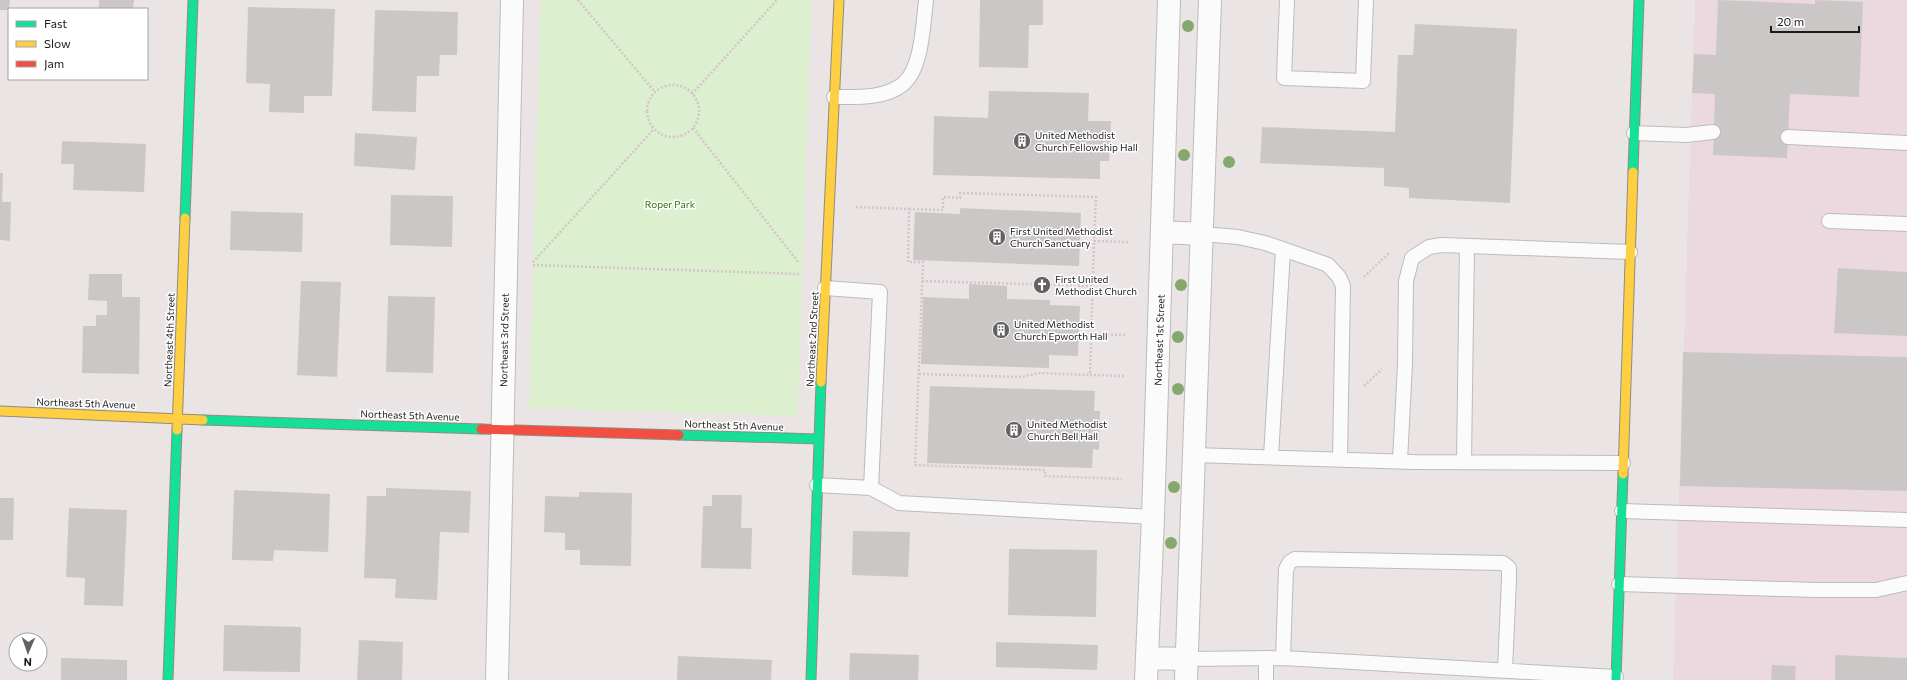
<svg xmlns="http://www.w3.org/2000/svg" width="1907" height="680" viewBox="0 0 1907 680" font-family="Commissioner,sans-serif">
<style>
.commercial{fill:#ecd9df}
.park{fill:#dcefce}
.building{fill:#ccc7c7}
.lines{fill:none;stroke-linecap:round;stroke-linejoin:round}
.lane-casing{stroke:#bdbbba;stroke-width:16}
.street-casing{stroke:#bdbbba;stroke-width:24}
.fast-casing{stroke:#938b7d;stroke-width:11}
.slow-casing{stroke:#938b7d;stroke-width:11}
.jam-casing{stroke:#938b7d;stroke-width:11}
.path{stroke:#d5c4c9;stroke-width:2.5;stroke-dasharray:2 2;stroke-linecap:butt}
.lane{stroke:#fcfbfb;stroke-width:14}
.street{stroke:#fcfbfb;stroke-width:22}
.fast{stroke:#16e098;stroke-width:9}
.slow{stroke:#ffcf43;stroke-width:9}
.jam{stroke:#f24e42;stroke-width:9}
.tree{fill:#84a86e}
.labels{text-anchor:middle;stroke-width:3;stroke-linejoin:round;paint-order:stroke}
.poi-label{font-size:10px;fill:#1b1b1b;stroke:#fff;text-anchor:start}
.park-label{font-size:10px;fill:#30760d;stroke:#fff}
.street-label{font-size:10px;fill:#1b1b1b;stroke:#fff}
</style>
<rect width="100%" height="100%" fill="#eae5e4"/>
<!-- commercial -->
<path class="commercial" d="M1695,0H1907V680H1673Z"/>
<!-- park -->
<path class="park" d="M541,0H811L798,416L529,408Z"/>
<!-- building -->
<path class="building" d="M0,0H10L9,10H0Z
M99,0H134L133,9H99Z
M980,0H1043V25H1029L1028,68L979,67Z
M1718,0L1815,4V0L1863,2L1859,97L1790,94L1787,158L1713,155L1715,94L1692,93L1694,54L1716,55Z
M248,7L335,9L332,96H304V113L269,112L270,84L246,83Z
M375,10L458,12L457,55H440L439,76H417L416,112L372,111Z
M1415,24L1517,29L1510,203L1409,198V188L1384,186V168L1260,163L1262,127L1395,132L1398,55H1413Z
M989,91L1089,93L1088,121H1111L1109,161H1100V179L933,175L934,116L988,118Z
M355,133L417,137L415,170L354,166Z
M62,141L146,144L144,192L73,190L74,164H61Z
M0,173H3L2,202H11L10,241L0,240Z
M391,195L453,196L452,247L390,245Z
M960,208L1081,213L1079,266L913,260L915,212L960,214Z
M231,211L303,213L302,252L230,250Z
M1838,268L1907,272V336L1834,333Z
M89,274H122V297H140L139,374L82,373L83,326H96V315H107V301L88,300Z
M301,281L341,282L337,377L297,375Z
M969,284L1007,286V299L1050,300V305L1080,306L1078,356L1049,355V368L921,364L923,297L969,299Z
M388,296L435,297L433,373L386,372Z
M1683,352L1907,357V491L1680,486Z
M930,386L1095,391L1094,411H1100L1099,450L1093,449L1092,468L927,463Z
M386,488L471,491L469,533L440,532L437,600L395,598L396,579L364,578L367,496H386Z
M234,490L330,494L328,552L274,550L273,561L232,560Z
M579,492L632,493L631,566L580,565V550H565V533L544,532L545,496L579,497Z
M712,495H742L741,528H752L751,569L701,568L703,506H712Z
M0,498H14L13,540H0Z
M69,508L127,510L123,606L84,605L85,578L66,577Z
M853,531L910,532L908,577L852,575Z
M1009,549L1097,550L1096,617L1008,615Z
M224,625L301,627L300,672L223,671Z
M359,640L403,642L402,680H357Z
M996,642L1098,645L1097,670L996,667Z
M850,653L919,655L918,680H849Z
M1835,655L1907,658V680H1835Z
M678,656L772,660L771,680H677Z
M61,658L127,660V680H61Z
M1772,665L1796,666L1795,680H1771Z"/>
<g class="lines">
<defs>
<path id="lane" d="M1287,0L1284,78L1363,81L1366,0
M834,97C856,97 885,99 903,84C922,69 923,24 926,1
M1634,133L1686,135L1713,132
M1788,137L1907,143
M1829,221L1907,224
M1202,234L1238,237L1265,243L1320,262L1328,265L1339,277L1343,286L1340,459
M825,288L880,292L871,488L899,503L1153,517
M1194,455L1414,462L1623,463
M1271,457L1283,250
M1400,461L1405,364L1406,281L1412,258L1429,247L1442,245L1630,252
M1464,462L1467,246
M817,485L871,488
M1622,511L1907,520
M1619,584L1816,590H1876L1907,583
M1283,658L1286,569L1290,562L1295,559L1503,563L1509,568V579L1505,670
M1187,659L1283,658L1616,677
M1266,680V658"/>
<path id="street" d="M1162,232L1202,234
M1148,658L1187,659
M497,680L512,0
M1146,680L1153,517L1169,0
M1186,680L1210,0"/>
<path id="fast" d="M1633,172L1639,0
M185,218L193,0
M203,420L481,429
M679,435L819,439
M168,680L177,430
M811,680L821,382
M1616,680L1623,474"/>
<path id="slow" d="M821,382L839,0
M0,411L203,420
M177,430L185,218
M1623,474L1633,172"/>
<path id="jam" d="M481,429L679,435"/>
</defs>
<!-- lane casing -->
<use href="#lane" class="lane-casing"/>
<!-- street casing -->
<use href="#street" class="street-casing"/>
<!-- fast casing -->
<use href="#fast" class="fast-casing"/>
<!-- slow casing -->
<use href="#slow" class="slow-casing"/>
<!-- jam casing -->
<use href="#jam" class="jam-casing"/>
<!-- path -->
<path class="path" d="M578,0L655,92
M647 111a26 26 0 1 1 52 0a26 26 0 1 1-52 0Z
M692,94L777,0
M693,128L799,263
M856,207L909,209L908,262H923L915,465L1045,470V476L1122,479
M909,209L943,210V197L960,198V193L1096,197L1094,241
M533,262L654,129
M533,265L800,274
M1364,277L1389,253
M922,281L1093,286
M1091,334L1126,335
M919,374L1021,377L1039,373L1090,375
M1124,376L1090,375L1094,241L1128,242
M1364,386L1382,369"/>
<!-- lane -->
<use href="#lane" class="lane"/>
<!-- street -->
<use href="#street" class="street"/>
<!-- fast -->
<use href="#fast" class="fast"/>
<!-- slow -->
<use href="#slow" class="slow"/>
<!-- jam -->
<use href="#jam" class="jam"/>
</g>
<!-- trees -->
<g class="tree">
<circle cx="1188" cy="26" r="6"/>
<circle cx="1184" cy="155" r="6"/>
<circle cx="1229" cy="162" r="6"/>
<circle cx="1181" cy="285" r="6"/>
<circle cx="1178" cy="337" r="6"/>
<circle cx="1178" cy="389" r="6"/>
<circle cx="1174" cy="487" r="6"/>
<circle cx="1171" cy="543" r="6"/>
</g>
<!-- icons -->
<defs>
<symbol id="building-disc" viewBox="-11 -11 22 22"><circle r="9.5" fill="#636261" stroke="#fff"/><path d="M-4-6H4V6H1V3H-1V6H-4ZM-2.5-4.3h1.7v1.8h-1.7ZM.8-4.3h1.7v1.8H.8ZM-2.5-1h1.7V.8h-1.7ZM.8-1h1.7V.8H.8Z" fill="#fff"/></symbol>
<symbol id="church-disc" viewBox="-11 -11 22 22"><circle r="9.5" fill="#636261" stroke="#fff"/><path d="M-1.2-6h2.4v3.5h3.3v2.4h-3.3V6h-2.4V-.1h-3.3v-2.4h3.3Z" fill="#fff"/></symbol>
</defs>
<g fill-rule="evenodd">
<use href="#building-disc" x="1012" y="131" width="20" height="20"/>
<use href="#building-disc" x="987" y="227" width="20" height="20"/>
<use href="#church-disc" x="1032" y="275" width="20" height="20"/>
<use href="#building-disc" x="991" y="320" width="20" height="20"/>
<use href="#building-disc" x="1004" y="420" width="20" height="20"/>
</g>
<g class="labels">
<!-- poi labels -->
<g class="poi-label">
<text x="1035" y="139">United Methodist<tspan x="1035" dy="12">Church Fellowship Hall</tspan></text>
<text x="1010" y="235">First United Methodist<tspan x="1010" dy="12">Church Sanctuary</tspan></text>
<text x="1055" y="283">First United<tspan x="1055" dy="12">Methodist Church</tspan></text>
<text x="1014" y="328">United Methodist<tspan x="1014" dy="12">Church Epworth Hall</tspan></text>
<text x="1027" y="428">United Methodist<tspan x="1027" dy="12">Church Bell Hall</tspan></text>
</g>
<!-- park labels -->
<g class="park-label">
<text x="670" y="208">Roper Park</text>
</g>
<!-- street labels -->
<g class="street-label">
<text transform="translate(812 339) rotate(-87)" y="4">Northeast 2nd Street</text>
<text transform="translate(169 340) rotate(-88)" y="4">Northeast 4th Street</text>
<text transform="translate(504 340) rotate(-89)" y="4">Northeast 3rd Street</text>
<text transform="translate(1159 340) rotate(-88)" y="4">Northeast 1st Street</text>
<text transform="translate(86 403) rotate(2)" y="4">Northeast 5th Avenue</text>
<text transform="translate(410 415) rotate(2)" y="4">Northeast 5th Avenue</text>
<text transform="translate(734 425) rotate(2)" y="4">Northeast 5th Avenue</text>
</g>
</g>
<!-- legend -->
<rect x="8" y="8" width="140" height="72" fill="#ffffff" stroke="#a4a4a4"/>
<rect x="16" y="21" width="20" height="6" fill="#16e098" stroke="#a4a4a4"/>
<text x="44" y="28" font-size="12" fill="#1b1b1b">Fast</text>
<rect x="16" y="41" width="20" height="6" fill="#ffcf43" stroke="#a4a4a4"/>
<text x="44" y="48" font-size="12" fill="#1b1b1b">Slow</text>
<rect x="16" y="61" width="20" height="6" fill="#f24e42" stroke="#a4a4a4"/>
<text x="44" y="68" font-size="12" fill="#1b1b1b">Jam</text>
<!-- north arrow -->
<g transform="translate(28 652) rotate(182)"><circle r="19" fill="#ffffff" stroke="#a4a4a4"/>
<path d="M0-3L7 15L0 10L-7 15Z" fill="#636261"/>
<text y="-6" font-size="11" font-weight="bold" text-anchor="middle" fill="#1b1b1b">N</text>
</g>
<!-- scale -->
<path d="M1771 26v6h88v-6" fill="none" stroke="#1b1b1b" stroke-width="2"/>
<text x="1777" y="26" font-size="12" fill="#1b1b1b" stroke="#ffffff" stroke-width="3" paint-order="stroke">20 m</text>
</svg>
